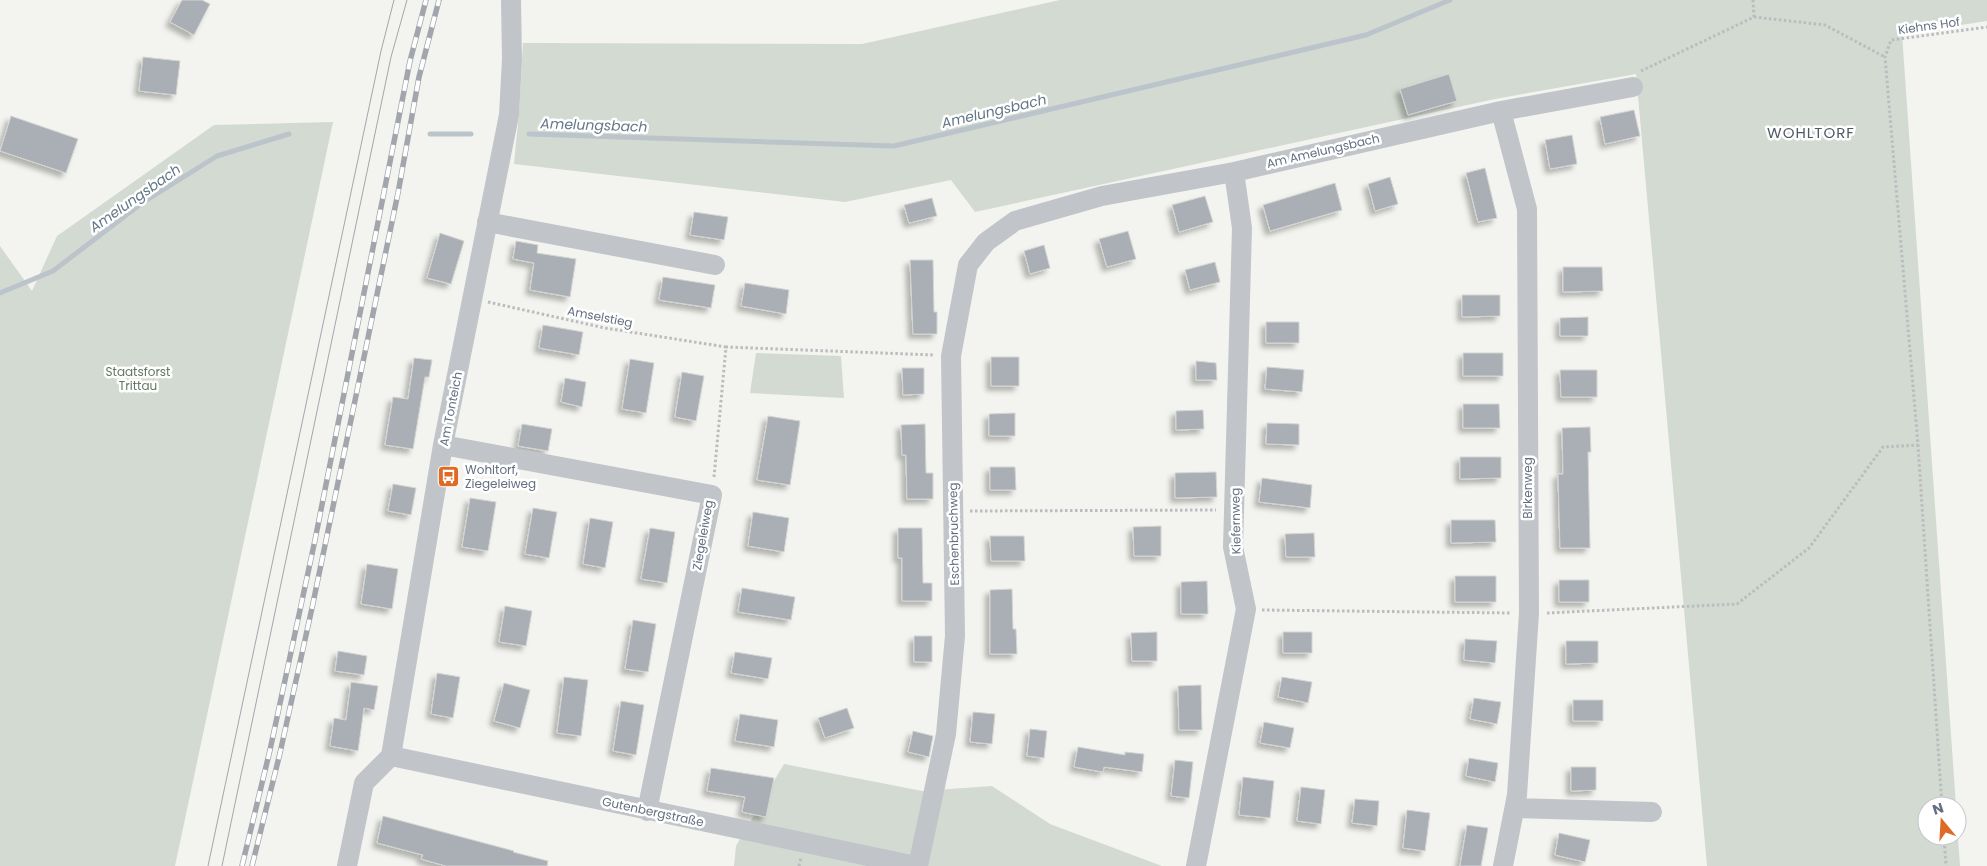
<svg xmlns="http://www.w3.org/2000/svg" width="1987" height="866" viewBox="0 0 1987 866" font-family="Poppins,sans-serif">
<style>
.green{fill:#d3dad1}
.lines{fill:none;stroke-linecap:round;stroke-linejoin:round}
.stream{stroke:#bcc4cb;stroke-width:5}
.building{fill:#a9afb5;stroke:#d4d5d2;filter:url(#shadow)}
.path{stroke:#bbbcbf;stroke-width:3;stroke-dasharray:2.5 2.5;stroke-linecap:butt}
.minor{stroke:#c1c4c8;stroke-width:20}
.tram{stroke:#a2a6ac;stroke-width:1}
.rail-casing{stroke:#a2a6ac;stroke-width:5.5}
.rail{stroke:#fff;stroke-width:4;stroke-dasharray:11;stroke-linecap:butt}
.labels{text-anchor:middle;stroke-width:5;stroke-linejoin:round;paint-order:stroke}
.street-label{font-size:12px;fill:#636f80;stroke:#fff}
.park-label{font-size:12px;fill:#637762;stroke:#fff}
.poi-label{font-size:12px;fill:#636f80;stroke:#fff;text-anchor:start}
.water-label{font-size:14px;font-style:italic;fill:#637785;stroke:#fff}
.quarter-label{font-size:15px;letter-spacing:1px;fill:#515965;stroke:#fff}
</style>
<defs>
<filter id="shadow"><feDropShadow dx="-4.5" dy="4.5" stdDeviation="2.5" flood-color="#0004"/></filter>
</defs>
<rect width="100%" height="100%" fill="#f3f4ef"/>
<!-- green -->
<path class="green" d="M1060,0H1987V21L1902,34L1956,806H1927V836H1957V824L1960,866H1707L1636,74L1495,99L975,212L951,180L845,202L514,164L519,113L523,43L862,44Z
M333,122L175,866H0V246L32,291L57,236L214,125Z
M756,353L841,356L844,398L750,393Z
M784,764L922,791L992,786L1050,824L1162,866H734L736,846Z"/>
<g class="lines">
<!-- stream -->
<path class="stream" d="M430,134H471
M529,134L894,146L1366,35L1450,0
M0,293L53,271L142,203L217,156L289,134"/>
</g>
<!-- building -->
<path class="building" d="M182,0H202L210,4L194,35L170,22Z
M143,57L180,61L176,95L139,91Z
M1449,74L1457,101L1408,115L1400,89Z
M1634,110L1640,136L1605,144L1600,117Z
M11,116L78,139L66,173L0,151Z
M1572,135L1577,164L1550,169L1545,140Z
M1485,168L1497,218L1478,222L1466,173Z
M1390,177L1398,204L1375,211L1368,184Z
M1335,183L1342,210L1270,231L1263,205Z
M1205,196L1213,222L1179,232L1172,205Z
M932,198L937,216L909,223L904,205Z
M694,212L728,217L724,240L690,235Z
M1128,231L1136,259L1107,267L1099,239Z
M440,233L464,241L451,284L427,278Z
M516,241L538,245L537,253L576,259L570,297L530,290L534,263L513,259Z
M1044,245L1050,268L1030,274L1024,251Z
M910,260H933L934,312H937V334H913Z
M1215,262L1220,282L1190,290L1185,270Z
M1563,267H1602L1603,291L1563,292Z
M663,277L715,285L711,308L659,300Z
M745,283L789,290L786,314L741,306Z
M1462,295H1500V316L1462,317Z
M1588,317V336H1560V318Z
M1266,322H1299V343H1266Z
M543,325L583,332L579,355L539,348Z
M1463,353H1503V376H1463Z
M991,357H1019V386H991Z
M414,358L432,360L429,377H425L413,449L385,445L393,397L408,399Z
M630,359L654,363L646,413L622,409Z
M1196,361L1216,363L1217,380H1196Z
M1267,367L1304,370L1302,392L1265,389Z
M902,368H924V394L903,395Z
M1560,370H1597V397H1561Z
M682,372L704,376L696,421L675,417Z
M565,378L586,382L582,407L561,402Z
M1463,404H1499L1500,428H1463Z
M1203,410L1204,429L1176,430V411Z
M1015,413V436H989V414Z
M768,416L800,421L790,485L757,480Z
M1267,423L1299,424V445L1266,444Z
M522,424L552,429L548,451L518,446Z
M925,424L926,473H933V499H907L906,455H902L901,425Z
M1590,427L1591,452H1588L1590,548H1560L1558,474H1563L1562,428Z
M1460,457H1501V478L1460,479Z
M990,467H1015L1016,490H990Z
M1216,472L1217,497L1175,498V473Z
M1262,478L1312,485L1310,508L1259,502Z
M393,484L416,488L411,515L388,511Z
M470,498L496,502L488,551L462,547Z
M533,508L557,512L549,558L525,554Z
M753,512L789,518L784,552L748,546Z
M590,518L613,522L605,568L583,564Z
M1451,520H1495L1496,542L1451,543Z
M1161,526V556H1134L1133,527Z
M650,528L675,532L667,583L641,579Z
M898,528H922L923,583H932V601H902V558H898Z
M1314,533L1315,557H1286L1285,534Z
M990,536H1024L1025,561H991Z
M367,564L398,569L392,609L361,604Z
M1455,576H1496V602H1455Z
M1559,580H1589V602H1559Z
M1207,581L1208,614H1181V582Z
M742,588L795,597L791,620L738,612Z
M1012,589L1013,629H1016L1017,654H990V590Z
M505,606L532,611L526,646L499,642Z
M633,620L656,624L648,672L625,669Z
M1157,632V661H1132L1131,633Z
M1283,632H1312V653H1283Z
M914,636H932V662H914Z
M1465,639L1497,641L1495,663L1464,660Z
M1566,641H1598V663L1566,664Z
M338,651L367,656L364,675L335,671Z
M735,652L772,658L768,679L731,673Z
M437,673L460,677L453,718L431,714Z
M564,677L588,680L581,736L557,733Z
M1282,677L1312,682L1308,703L1278,697Z
M351,682L378,686L374,710L364,708L358,751L330,746L334,718L346,720Z
M504,683L530,690L520,728L494,721Z
M1201,685L1202,730H1179L1178,686Z
M1474,698L1501,702L1497,724L1470,719Z
M1573,700H1603V721H1573Z
M621,701L644,705L636,755L613,751Z
M847,708L854,728L825,738L818,718Z
M973,712L995,714L992,744L970,742Z
M740,714L778,720L774,747L735,741Z
M1264,722L1294,728L1290,748L1260,743Z
M1030,729L1047,731L1044,758L1027,756Z
M913,731L933,736L929,757L908,752Z
M1078,747L1125,755V752L1144,754L1142,772L1104,767L1103,772L1074,767Z
M1469,758L1498,763L1495,782L1466,776Z
M1175,760L1193,762L1189,798L1171,796Z
M1571,767H1596V790L1571,791Z
M711,768L774,778L766,817L742,812L745,797L707,791Z
M1243,777L1274,781L1270,818L1239,815Z
M1301,787L1325,790L1321,824L1297,821Z
M1355,799L1379,801L1377,826L1352,823Z
M1407,810L1430,813L1425,851L1403,848Z
M383,816L514,851L513,852L548,861L547,866H446L421,859L423,855L377,843Z
M1467,825L1488,828L1481,866H1460Z
M1559,833L1590,840L1585,862L1555,855Z"/>
<g class="lines">
<!-- path -->
<path class="path" d="M1754,17L1825,25L1885,57
M1641,71L1754,17L1753,0
M488,302L605,328L726,347
M714,477L726,347L934,355
M970,511L1216,510
M1262,610L1511,613
M1547,613L1737,604L1809,548L1883,447L1918,445
M1942,806L1918,445L1885,57L1891,40L1987,27
M1944,836L1946,866
M799,866L801,858"/>
<!-- minor -->
<path class="minor" d="M1501,111L1527,209L1529,613L1517,795L1503,866
M487,222L715,265
M443,445L712,495L647,811
M391,756L916,866
M1515,808L1652,812
M347,866L364,783L391,756L443,445L509,115L512,59L511,0
M918,866L946,734L955,636L951,356L968,265L986,242L1015,221L1102,196L1234,172L1501,111L1633,87
M1196,866L1246,609L1233,547L1242,228L1234,172"/>
<!-- tram -->
<path class="tram" d="M208,866L381,51L394,0
M222,866L391,57L407,0"/>
<defs>
<path id="rail" d="M242,866L270,750L315,540L410,61L426,0
M252,866L280,753L312,608L398,193L419,77L439,0"/>
</defs>
<!-- rail casing -->
<use href="#rail" class="rail-casing"/>
<!-- rail -->
<use href="#rail" class="rail"/>
</g>
<!-- icons -->
<defs>
<symbol id="bus-square" viewBox="-11 -11 22 22"><rect x="-9" y="-9" width="18" height="18" rx="4" fill="#de6a25" stroke="#fff"/><path d="M-5-6H5V4H4V6H2V4H-2V6H-4V4H-5ZM-3.5-4V0h7V-4ZM-3.5 1.2v1.5H-2V1.2ZM2 1.2v1.5H3.5V1.2Z" fill="#fff"/></symbol>
</defs>
<g fill-rule="evenodd">
<use href="#bus-square" x="436" y="464" width="25" height="25"/>
</g>
<g class="labels">
<!-- street labels -->
<g class="street-label">
<text transform="translate(1929 26) rotate(-8)" y="4">Kiehns Hof</text>
<text transform="translate(1323 151) rotate(-13)" y="4">Am Amelungsbach</text>
<text transform="translate(600 317) rotate(11)" y="4">Amselstieg</text>
<text transform="translate(451 409) rotate(-79)" y="4">Am Tonteich</text>
<text transform="translate(1528 488) rotate(-90)" y="4">Birkenweg</text>
<text transform="translate(1236 521) rotate(-91)" y="4">Kiefernweg</text>
<text transform="translate(954 534) rotate(-91)" y="4">Eschenbruchweg</text>
<text transform="translate(703 535) rotate(-80)" y="4">Ziegeleiweg</text>
<text transform="translate(653 812) rotate(12)" y="4">Gutenbergstraße</text>
</g>
<!-- park labels -->
<g class="park-label">
<text x="138" y="376">Staatsforst<tspan x="138" dy="14">Trittau</tspan></text>
</g>
<!-- poi labels -->
<g class="poi-label">
<text x="465" y="474">Wohltorf,<tspan x="465" dy="14">Ziegeleiweg</tspan></text>
</g>
<!-- water labels -->
<g class="water-label">
<text transform="translate(994 111) rotate(-13)" y="5">Amelungsbach</text>
<text transform="translate(594 125) rotate(2)" y="5">Amelungsbach</text>
<text transform="translate(135 198) rotate(-35)" y="5">Amelungsbach</text>
</g>
<!-- quarter labels -->
<g class="quarter-label">
<text x="1811" y="138">WOHLTORF</text>
</g>
</g>
<!-- north arrow -->
<g transform="translate(1942 821) rotate(342)"><circle r="24" fill="#ffffff" stroke="#c1c5cc"/>
<path d="M0-4L9 19L0 12L-9 19Z" fill="#de6a25"/>
<text y="-8" font-size="14" font-weight="bold" text-anchor="middle" fill="#636f80">N</text>
</g>
</svg>
